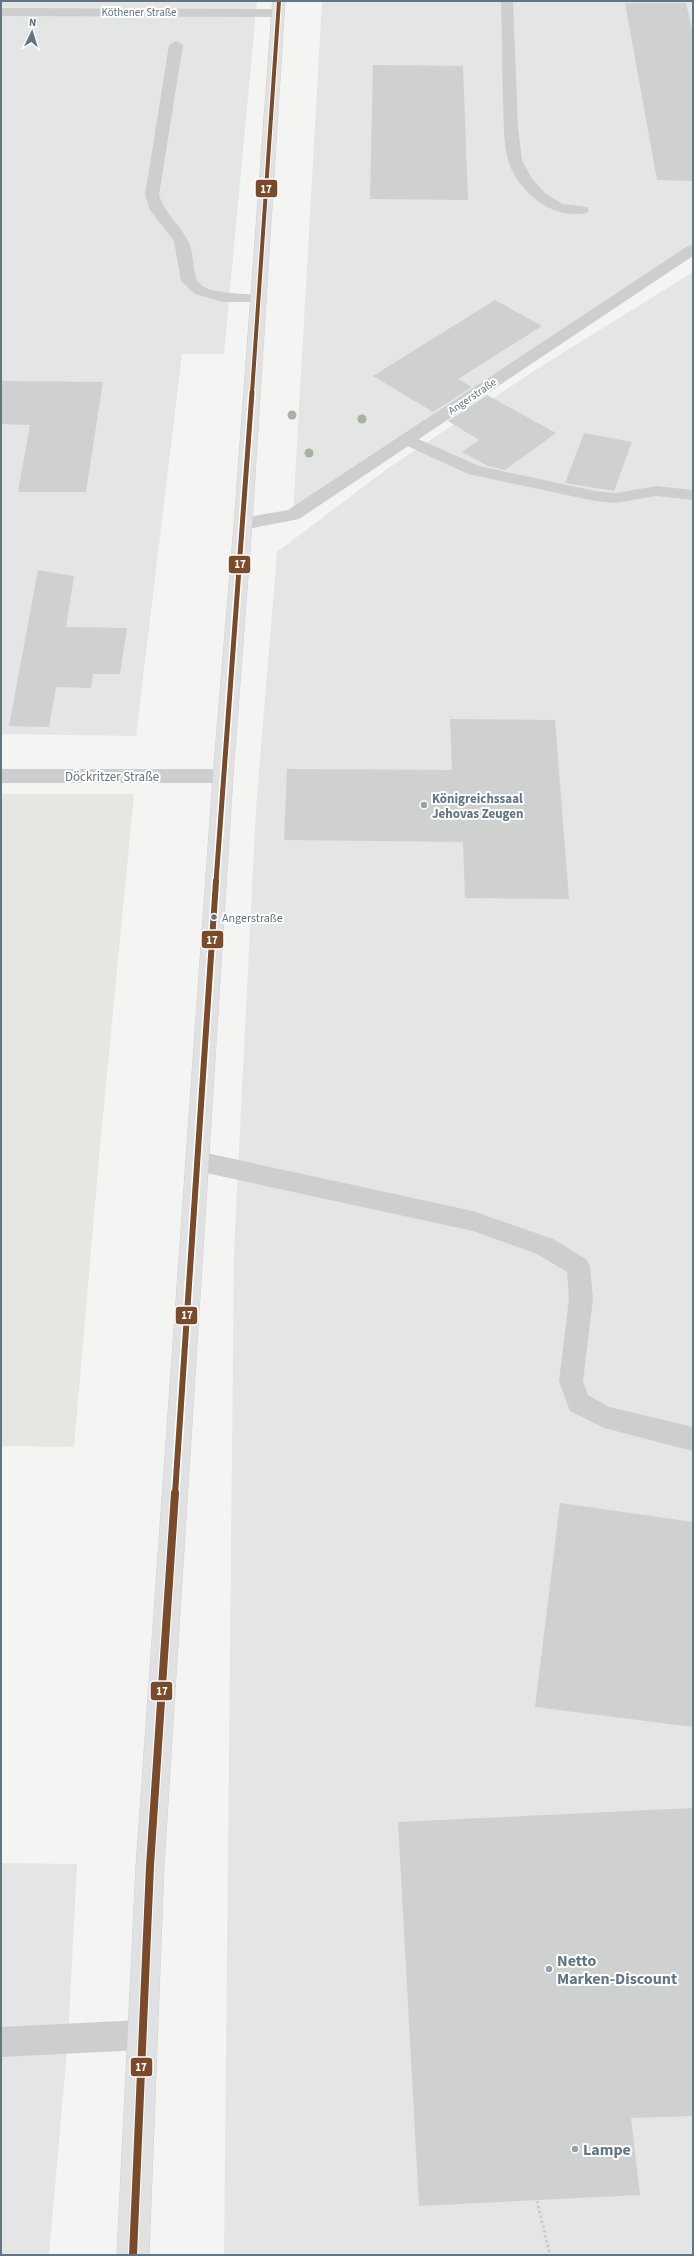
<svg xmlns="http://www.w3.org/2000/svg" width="694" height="2256" viewBox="0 0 694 2256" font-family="'Source Sans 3',sans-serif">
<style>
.built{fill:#e4e6e5}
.green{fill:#e4e8e0}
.building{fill:#cfd1d1}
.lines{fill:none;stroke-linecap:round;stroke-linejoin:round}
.secondary-casing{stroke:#d0d2d2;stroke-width:1}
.path{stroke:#cbcccc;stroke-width:3;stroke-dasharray:2.5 2.5;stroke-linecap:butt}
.lane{fill:#cdcfcf;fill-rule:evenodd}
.street{fill:#cdcfcf;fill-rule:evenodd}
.secondary{fill:#e0e1e2;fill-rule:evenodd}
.bus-1-far3-casing{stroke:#fff;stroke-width:6}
.bus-1-far2-casing{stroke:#fff;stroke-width:8}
.bus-1-far1-casing{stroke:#fff;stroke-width:9}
.bus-1-casing{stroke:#fff;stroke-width:10}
.bus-1-far3{stroke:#7a4b2a;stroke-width:4}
.bus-1-far2{stroke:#7a4b2a;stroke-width:5}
.bus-1-far1{stroke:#7a4b2a;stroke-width:6}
.bus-1{stroke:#7a4b2a;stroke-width:8}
.tree{fill:#a6b2a3}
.poi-dot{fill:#95a2aa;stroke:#fff;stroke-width:1.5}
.bus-dot{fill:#627584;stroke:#fff;stroke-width:1.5}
.labels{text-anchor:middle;stroke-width:4;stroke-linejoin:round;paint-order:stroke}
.far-street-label{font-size:11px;fill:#627584;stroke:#fff}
.bus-label{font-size:12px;fill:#627584;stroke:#fff;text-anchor:start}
.street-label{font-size:13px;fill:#627584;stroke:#fff}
.poi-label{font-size:13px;font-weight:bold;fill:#627584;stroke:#fff;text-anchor:start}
.near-poi-label{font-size:16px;font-weight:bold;fill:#627584;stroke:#fff;text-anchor:start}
.line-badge{stroke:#fff;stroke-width:1.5}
.badge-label{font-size:11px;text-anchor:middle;font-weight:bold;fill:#fff}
</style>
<rect width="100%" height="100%" fill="#f4f5f2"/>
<!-- built -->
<path class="built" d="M1,1H257L224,354H182L136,736L1,734Z
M322,1H693V249L293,515Z
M693,272V2255H224L234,1250L256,808L277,552L387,469L537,369Z
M1,1863L77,1864L68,2040L49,2255H1Z"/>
<!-- green -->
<path class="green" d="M1,794H134L100,1147L74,1447L1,1446Z"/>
<!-- building -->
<path class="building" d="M625,3H686L693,34V181L657,180Z
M373,65L463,66L468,200L370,199Z
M495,300L542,326L458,379L472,387L433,412L373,376Z
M1,381L103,382L86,492H18L30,425L1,424Z
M487,395L556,433L505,470L488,466L462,452L479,440L448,421Z
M584,433L632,442L614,491L565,483Z
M38,570L74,576L66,627L127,628L120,674H93L91,688L56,687L49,727L9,726Z
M450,719L555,720L569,899L465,898L463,842L284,840L287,769L452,770Z
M560,1503L693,1522V1727L535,1707Z
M693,1808V2116L631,2118L640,2195L419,2206L398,1822Z"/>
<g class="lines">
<defs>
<path id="secondary" d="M273,1H285L252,524L233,776L164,1866L149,2255H117L136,1866L213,776L234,524Z"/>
</defs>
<!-- secondary casing -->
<use href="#secondary" class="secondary-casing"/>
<!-- path -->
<path class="path" d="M537,2201L550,2255"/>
<!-- lane -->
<path class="lane" d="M501,1H513L518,128L522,160L531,177L546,194L563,204L587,207L589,210L587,213C553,221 517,191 508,160C503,142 504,120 503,102C502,68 502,35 501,1Z
M1,8L278,9L284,13L278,17L1,16Z
M176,41L183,45L159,195C166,215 177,221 187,239C194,249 192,266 196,278C202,297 248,292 264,296L267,299L264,302H223L195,294L181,281L174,241L150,210L145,195L169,45Z
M407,434L479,466L595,491L616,493L656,486L693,490V500L656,496L616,503L595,501L468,474L401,443L399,439L401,435Z
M197,1151L473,1211L553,1239L586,1259L590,1266L593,1299L583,1381L588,1395L609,1407L693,1427V1451L604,1428L570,1411L559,1381L569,1299L567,1272L537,1254L473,1231L197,1171L189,1168L186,1161L189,1154Z
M141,2020L151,2025L156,2035L151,2045L141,2050L1,2057V2027Z"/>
<!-- street -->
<path class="street" d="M693,245V256L299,519L243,530L237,528L234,524L237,520L243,518L288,510L688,246Z
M1,769H223L230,771L233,776L230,781L223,783H1Z"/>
<!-- secondary -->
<use href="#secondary" class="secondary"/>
<defs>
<path id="bus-1-far3" d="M252,393L279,1"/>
<path id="bus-1-far2" d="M216,882L252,392"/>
<path id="bus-1-far1" d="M175,1494L216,881"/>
<path id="bus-1" d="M133,2255L150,1866L175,1493"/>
</defs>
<!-- bus-1-far3 casing -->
<use href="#bus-1-far3" class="bus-1-far3-casing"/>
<!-- bus-1-far2 casing -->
<use href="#bus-1-far2" class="bus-1-far2-casing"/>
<!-- bus-1-far1 casing -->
<use href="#bus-1-far1" class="bus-1-far1-casing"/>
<!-- bus-1 casing -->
<use href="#bus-1" class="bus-1-casing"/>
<!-- bus-1-far3 -->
<use href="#bus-1-far3" class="bus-1-far3"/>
<!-- bus-1-far2 -->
<use href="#bus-1-far2" class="bus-1-far2"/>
<!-- bus-1-far1 -->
<use href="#bus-1-far1" class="bus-1-far1"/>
<!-- bus-1 -->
<use href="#bus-1" class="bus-1"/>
</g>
<!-- trees -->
<g class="tree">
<circle cx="292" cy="415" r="4.5"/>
<circle cx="362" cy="419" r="4.5"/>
<circle cx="309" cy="453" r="4.5"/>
</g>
<!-- markers -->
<g class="poi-dot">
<circle cx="424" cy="805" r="4"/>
<circle cx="549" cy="1969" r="4"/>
<circle cx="575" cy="2149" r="4"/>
</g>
<circle class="bus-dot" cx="214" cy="917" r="3.5"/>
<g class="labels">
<!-- far-street labels -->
<g class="far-street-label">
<text x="139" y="16">Köthener Straße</text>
<text transform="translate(472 396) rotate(-34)" y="4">Angerstraße</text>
</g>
<!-- bus labels -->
<g class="bus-label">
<text x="222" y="922">Angerstraße</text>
</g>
<!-- street labels -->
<g class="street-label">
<text x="112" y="781">Döckritzer Straße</text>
</g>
<!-- poi labels -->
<g class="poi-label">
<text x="432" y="803">Königreichssaal<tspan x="432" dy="15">Jehovas Zeugen</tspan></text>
</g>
<!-- near-poi labels -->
<g class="near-poi-label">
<text x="557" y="1966">Netto<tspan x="557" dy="18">Marken-Discount</tspan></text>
<text x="583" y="2155">Lampe</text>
</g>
</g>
<g class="line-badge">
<rect x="255" y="179" width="23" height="19" rx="4" fill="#7a4b2a"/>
<rect x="228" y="555" width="23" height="19" rx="4" fill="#7a4b2a"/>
<rect x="201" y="930" width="23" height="19" rx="4" fill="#7a4b2a"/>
<rect x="175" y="1306" width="23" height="19" rx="4" fill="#7a4b2a"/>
<rect x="150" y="1681" width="23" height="20" rx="4" fill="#7a4b2a"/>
<rect x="130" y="2057" width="23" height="20" rx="4" fill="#7a4b2a"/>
</g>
<g class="badge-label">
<text x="266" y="193">17</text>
<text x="240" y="568">17</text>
<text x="212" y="944">17</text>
<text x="187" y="1319">17</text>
<text x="162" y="1695">17</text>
<text x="141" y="2071">17</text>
</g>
<!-- border -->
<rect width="694" height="2256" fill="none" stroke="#627584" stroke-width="4"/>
<!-- north arrow -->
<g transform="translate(32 32) rotate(4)" stroke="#ffffff" stroke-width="3" paint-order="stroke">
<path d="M0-3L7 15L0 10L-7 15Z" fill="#627584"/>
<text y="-6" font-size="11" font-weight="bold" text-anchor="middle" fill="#627584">N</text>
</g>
</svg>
